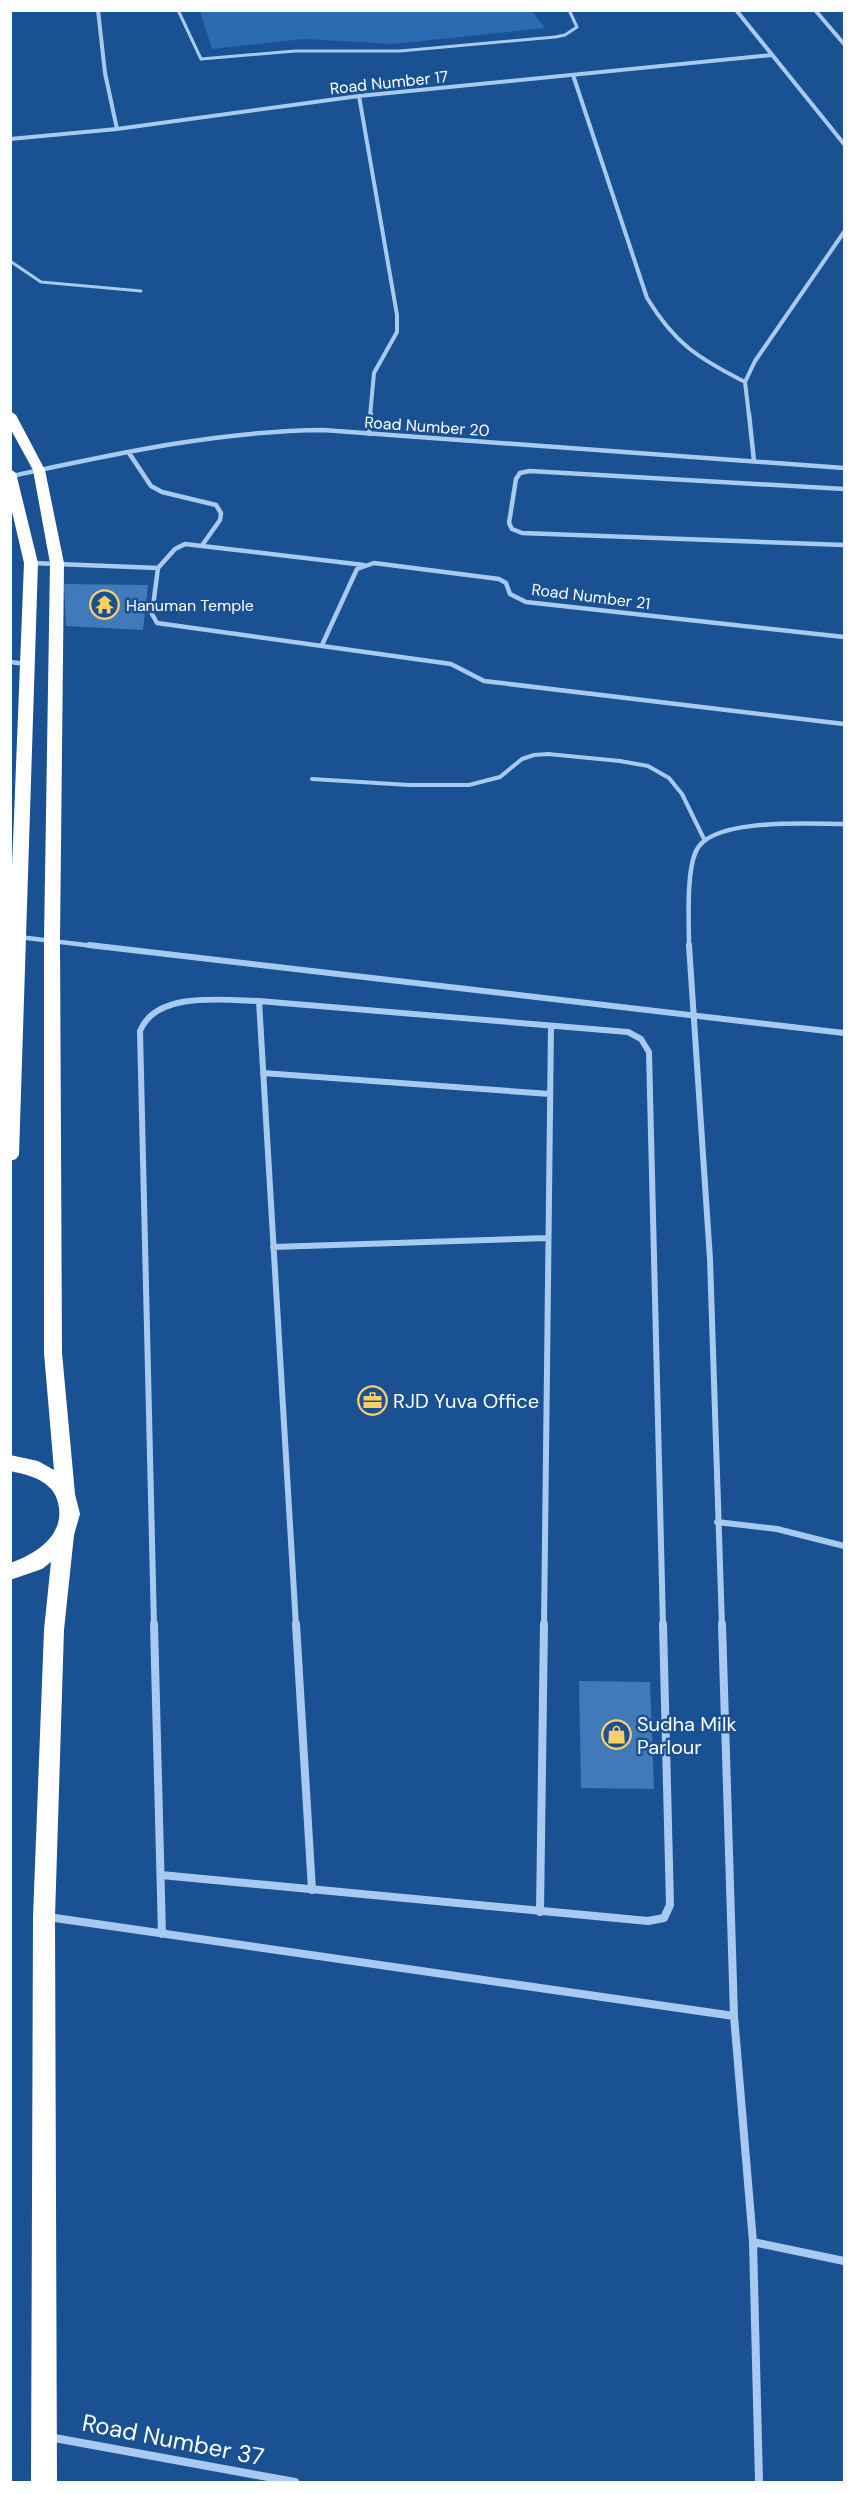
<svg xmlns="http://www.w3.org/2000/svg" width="855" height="2493" viewBox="0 0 855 2493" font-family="'DM Sans',sans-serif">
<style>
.green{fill:#2b6bb0}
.building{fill:#417ab9}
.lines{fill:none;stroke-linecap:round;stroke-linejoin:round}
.lane-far1{stroke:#a8caf0;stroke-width:3}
.lane{stroke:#a8caf0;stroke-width:4}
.street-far3{stroke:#a8caf0;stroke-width:4}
.street-far2{stroke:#a8caf0;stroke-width:4.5}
.street-far1{stroke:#a8caf0;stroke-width:6}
.street{stroke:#a8caf0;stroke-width:8}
.highway{fill:#fff;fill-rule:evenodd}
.labels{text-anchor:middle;stroke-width:5;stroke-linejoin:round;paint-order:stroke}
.far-street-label{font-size:16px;fill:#fff;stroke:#195192}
.far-poi-label{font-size:16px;fill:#fff;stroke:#195192;text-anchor:start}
.poi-label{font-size:20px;fill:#fff;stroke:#195192;text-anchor:start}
.near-street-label{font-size:24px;fill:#fff;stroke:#195192}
</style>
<rect width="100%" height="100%" fill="#195192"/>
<!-- green -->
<path class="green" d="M200,11H532L545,28L392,44L304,39L212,49Z"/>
<!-- building -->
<path class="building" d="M64,584L148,585L143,630L66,626Z
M579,1681L650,1682L654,1789L581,1788Z"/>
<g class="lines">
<!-- lane-far1 -->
<path class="lane-far1" d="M178,10L201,59L295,51H400L555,37L565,35L577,27L569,10
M10,261L41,282L141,291"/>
<!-- lane -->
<path class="lane" d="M312,779L409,785H469L500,777L522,759L534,755L548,754L620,761L648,766L669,778L682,794L704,839"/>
<!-- street-far3 -->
<path class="street-far3" d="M98,10L105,73L117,129
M736,10L844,144
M815,10L844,44
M573,75L647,298C675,344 698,358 745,382
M359,96L397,315V332L374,373L370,416
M10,139L117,129L359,96L772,55
M749,416L745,382L755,361L844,232"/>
<!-- street-far2 -->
<path class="street-far2" d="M749,414L754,461
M369,434L371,414
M129,453L151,486L162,492L216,505L221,513L220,520L203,544
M12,476C115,454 217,431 323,430L844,468
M844,489L530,471L520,473L516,479L509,523L512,529L522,533L844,545
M32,563L158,568L152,614L157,623L451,664L484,681L844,724
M158,568L175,549L185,544L364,565
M322,645L357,569L374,563L499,579L506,583L510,594L526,602L844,637
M10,662L27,664
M19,937L102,947
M689,947C689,922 686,873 696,851C711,817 812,824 844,824"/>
<!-- street-far1 -->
<path class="street-far1" d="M89,945L844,1033
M689,945L710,1259L722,1626
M259,1001L296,1626
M263,1073L550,1094
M273,1247L548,1238
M717,1522L777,1529L844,1546
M154,1626L140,1031C156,991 223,1000 259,1001L628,1032L641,1039L649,1052L663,1626
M544,1626L551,1026"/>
<!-- street -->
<path class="street" d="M154,1624L162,1934
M296,1624L312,1890
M722,1624L734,2016L753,2242L759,2482
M161,1875L648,1921L664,1918L670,1905L663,1624
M540,1912L544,1624
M48,1917L734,2016
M753,2242L844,2261
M49,2437L295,2482"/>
<!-- highway -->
<path class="highway" d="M10,411L16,415L45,470L64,563L60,940L62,1353L75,1494L80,1514L74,1535L64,1630L55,1917L57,2482H31L33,1917L44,1630L51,1562L42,1569L10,1580V1563C34,1555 63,1537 59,1508C58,1500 55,1492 49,1487C39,1477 24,1474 10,1471V1455L38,1461L54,1470L44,1353V940L50,563L33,470L10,428Z
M10,469L16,473L38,563L19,1155L16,1159L10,1161V918L24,563L10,503Z"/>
</g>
<!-- icons -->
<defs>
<symbol id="temple-ring" viewBox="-11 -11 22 22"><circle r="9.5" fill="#195192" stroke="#ffcf67" stroke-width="1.5"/><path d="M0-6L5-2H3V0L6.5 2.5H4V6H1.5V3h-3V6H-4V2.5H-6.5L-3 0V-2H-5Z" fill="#ffcf67"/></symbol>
<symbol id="office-ring" viewBox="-11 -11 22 22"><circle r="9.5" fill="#195192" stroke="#ffcf67" stroke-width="1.5"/><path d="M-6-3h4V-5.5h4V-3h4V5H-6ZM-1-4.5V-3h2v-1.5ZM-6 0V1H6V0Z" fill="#ffcf67"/></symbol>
<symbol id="shop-ring" viewBox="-11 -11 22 22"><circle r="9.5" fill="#195192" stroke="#ffcf67" stroke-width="1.5"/><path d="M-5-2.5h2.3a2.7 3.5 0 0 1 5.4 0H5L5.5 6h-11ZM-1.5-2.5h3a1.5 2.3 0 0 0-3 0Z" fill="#ffcf67"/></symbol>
</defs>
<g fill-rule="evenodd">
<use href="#temple-ring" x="88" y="588" width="33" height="33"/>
<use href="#office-ring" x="356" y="1384" width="33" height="33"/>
<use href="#shop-ring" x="600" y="1718" width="33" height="33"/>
</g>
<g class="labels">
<!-- far-street labels -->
<g class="far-street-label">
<text transform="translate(389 82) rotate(-6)" y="6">Road Number 17</text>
<text transform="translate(427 426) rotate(4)" y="6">Road Number 20</text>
<text transform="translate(591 596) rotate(7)" y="6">Road Number 21</text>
</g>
<!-- far-poi labels -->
<g class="far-poi-label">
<text x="126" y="611">Hanuman Temple</text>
</g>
<!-- poi labels -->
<g class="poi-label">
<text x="393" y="1408">RJD Yuva Office</text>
<text x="637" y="1731">Sudha Milk<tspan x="637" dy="23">Parlour</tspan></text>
</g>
<!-- near-street labels -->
<g class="near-street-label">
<text transform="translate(173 2440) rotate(11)" y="8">Road Number 37</text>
</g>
</g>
<!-- border -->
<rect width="855" height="2493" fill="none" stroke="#ffffff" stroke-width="24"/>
</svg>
